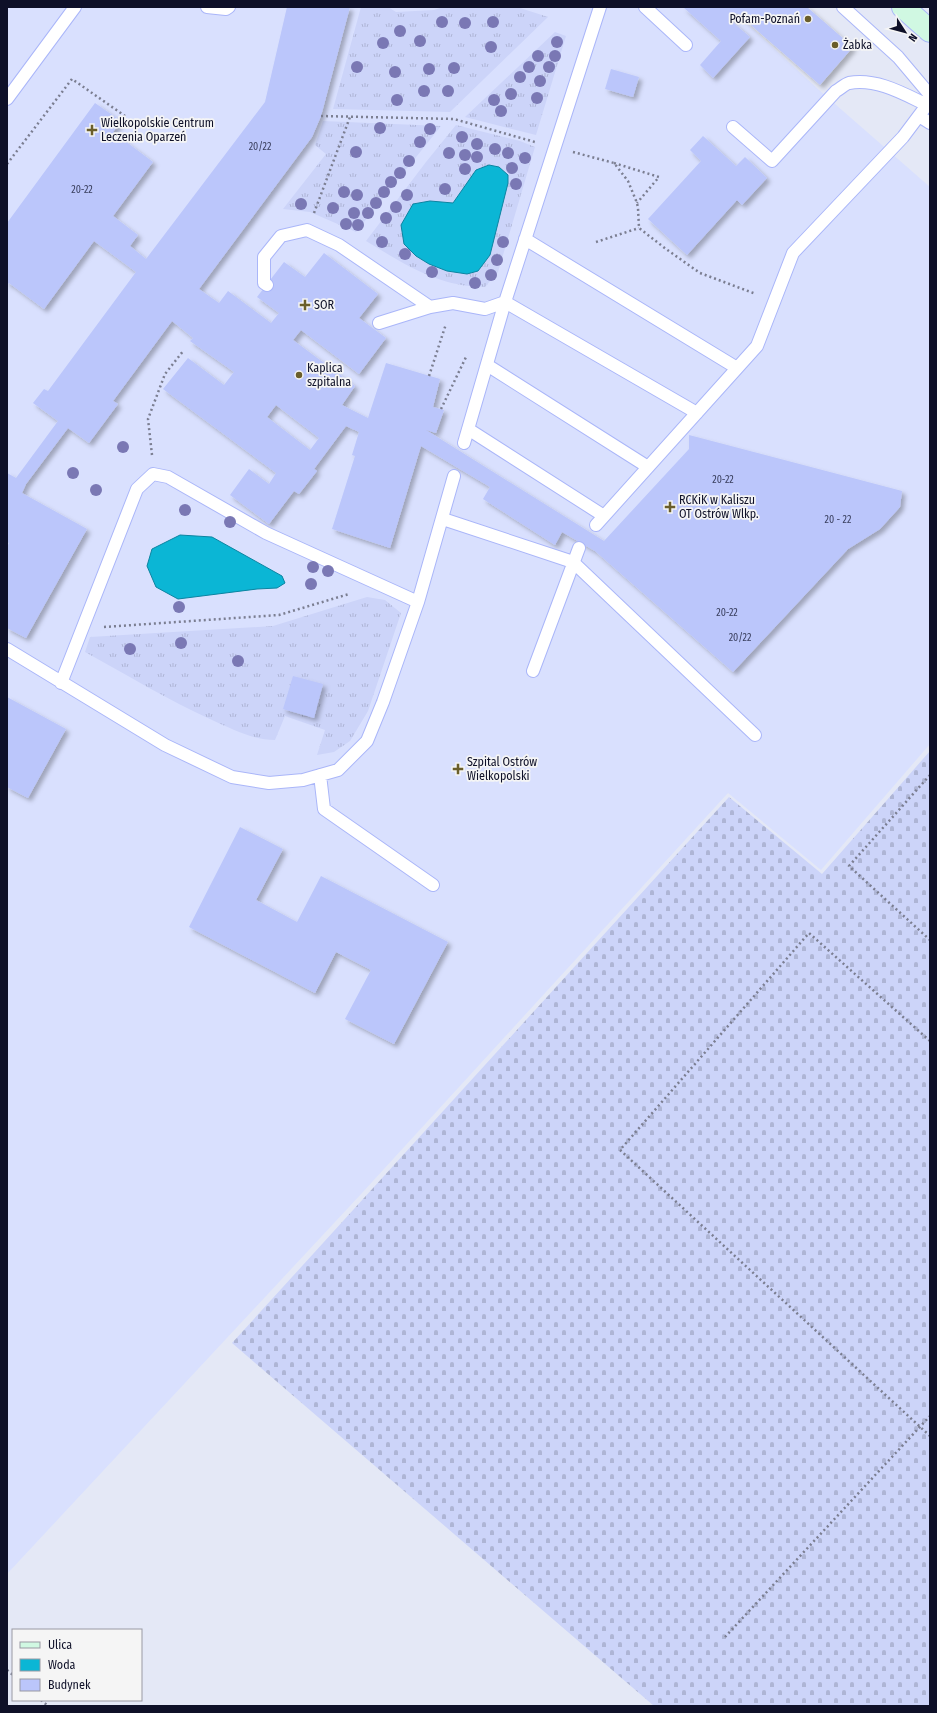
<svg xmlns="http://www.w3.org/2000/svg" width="937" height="1713" viewBox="0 0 937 1713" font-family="'Fira Sans Condensed',sans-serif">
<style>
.built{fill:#d9e0fe}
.grass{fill:url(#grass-tufts)}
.cemetery{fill:url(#cemetery-stones)}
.water{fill:#0bb6d5;stroke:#0c84a1}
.building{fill:#bbc6fb;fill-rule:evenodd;filter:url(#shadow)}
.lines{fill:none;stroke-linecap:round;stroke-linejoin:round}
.lane-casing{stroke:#aab6f9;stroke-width:14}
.secondary-casing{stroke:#aab6f9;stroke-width:24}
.path{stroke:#7b7e91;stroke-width:2.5;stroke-dasharray:2 3;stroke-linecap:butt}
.lane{stroke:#fff;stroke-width:12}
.secondary{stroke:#d0f8e2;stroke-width:22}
.tree{fill:#7a78b4}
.poi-dot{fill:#6a5e2b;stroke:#f5f5f5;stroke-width:1.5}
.labels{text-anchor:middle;stroke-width:3.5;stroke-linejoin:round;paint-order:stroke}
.number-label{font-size:10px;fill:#393e5d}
.poi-label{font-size:12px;fill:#0e1028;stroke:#f5f5f5;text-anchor:start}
</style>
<defs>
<pattern id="grass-tufts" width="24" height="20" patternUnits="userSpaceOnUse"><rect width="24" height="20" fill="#ccd4f9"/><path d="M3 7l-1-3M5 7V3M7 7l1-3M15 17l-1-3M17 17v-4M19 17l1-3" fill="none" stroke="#aeb5d5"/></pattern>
<pattern id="cemetery-stones" width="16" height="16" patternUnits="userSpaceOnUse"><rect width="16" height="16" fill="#ccd4f9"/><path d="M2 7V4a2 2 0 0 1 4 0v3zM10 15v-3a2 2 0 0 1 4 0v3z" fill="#aeb5d5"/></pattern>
<filter id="shadow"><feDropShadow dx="3.5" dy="3.5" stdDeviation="2" flood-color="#0004"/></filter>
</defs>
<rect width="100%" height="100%" fill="#e4e8f6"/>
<!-- built -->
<path class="built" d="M7,7H729L819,90L930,187V744L821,870L728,793L362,1193L7,1574Z"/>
<!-- grass -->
<path class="grass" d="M361,7H388L396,12L434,10L443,7H517L548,17L450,112L333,109Z
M555,32L566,36L536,135L465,117Z
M323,121L441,126L356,232L310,212L283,209L326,154L315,145Z
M456,125L520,141L535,147L498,272L485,287C438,287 404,264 366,241L426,162Z
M367,597L385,600L401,613L368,711L350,741L334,752L317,755L325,730L285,716L275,740C253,740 232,729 212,720C168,700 127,675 85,652L90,637L273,626Z"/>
<!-- cemetery -->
<path class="cemetery" d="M930,751V1706H654L232,1343L729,797L822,874Z"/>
<!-- water -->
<path class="water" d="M489,165L499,167L508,175V183L490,255L478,271L467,274L447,271L429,264L416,256L404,244L401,225L413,204L430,201L453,203L476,170Z
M180,535L212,537L282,576L285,583L277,588L257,589L178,599L156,587L147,566L152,549Z"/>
<!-- building -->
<path class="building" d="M287,7H350L321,116L312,137L199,289L219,303L228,291L271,323L279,313L257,297L284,262L305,277L324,253L378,294L359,318L386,338L359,374L301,330L293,340L355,386L342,405L368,418L386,363L440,379L433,407L444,410L436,433L426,430L604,541L689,449V435L902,491L900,507L880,529L848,549L733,672L595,551L562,532L555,545L483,499L490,487L421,446L390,548L332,529L355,456L352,455L359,432L346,426L314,469L317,471L299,494L294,491L269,524L230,495L249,469L269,484L276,473L163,389L188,358L224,385L234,372L190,341L193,338L172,321L113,401L118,404L89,443L68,428L26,484L22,493L87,529L26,638L7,628V547L9,543L7,542V473L16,478L58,421L33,403L44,389L48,391L136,272L94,241L44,309L9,283L7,285V223L95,103L121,121L113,132L153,162L113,216L138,235L130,246L146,259L265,102ZM276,405L319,438L310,450L267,417Z
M683,7H807L853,47L820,85L737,13L730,20L750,37L713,78L700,65L721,41Z
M611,69L639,77L633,97L605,89Z
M703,136L736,166L745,157L767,178L742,205L737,200L687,255L648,219L701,161L690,150Z
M293,676L323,684L314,718L283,709Z
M7,697L66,729L28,798L7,787Z
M240,827L283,849L256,900L297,922L321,876L448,942L394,1044L345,1019L371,970L336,952L315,993L189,927Z"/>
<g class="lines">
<defs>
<path id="lane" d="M207,7L226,9L229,7
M645,7L686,45
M843,7L898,57L930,95
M7,99L75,7
M919,116L930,123
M733,127L772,161L836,91C840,89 845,84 849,83C877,78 904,94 927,105
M525,239L737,368
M267,285L264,283V257L281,236L307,230L339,245L430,307L453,303L485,309L505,302L697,413
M379,323L430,307
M487,365L648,467
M468,429L604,516
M464,443L505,302L600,7
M443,519L573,562L755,735
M596,525L757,346L793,253L903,137L930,101
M7,649L165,745L232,777L269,783L303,780L338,770L367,741L383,702L418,602L454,476
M533,671L579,548
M61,683L137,489L153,474L168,477L266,533L418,602
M320,775L324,809L433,885"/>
<path id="secondary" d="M903,7L930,31"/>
</defs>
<!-- lane casing -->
<use href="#lane" class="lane-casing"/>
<!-- secondary casing -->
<use href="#secondary" class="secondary-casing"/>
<!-- path -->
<path class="path" d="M321,116L454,119L535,142
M573,152L614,163L628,181L637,203L638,208L639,228L666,249L700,273L756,294
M614,163L659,177L637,203
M7,164L72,79L125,116
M314,213L350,117
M596,242L639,228
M429,376L446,324
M441,409L467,355
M152,455L148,419L165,374L184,350
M104,627L279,615L349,594
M930,775L849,866L930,940
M930,1041L809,933L620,1150L930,1436
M725,1637L930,1416
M7,1670L13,1675
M41,1700L48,1706"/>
<!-- lane -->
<use href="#lane" class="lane"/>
<!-- secondary -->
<use href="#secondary" class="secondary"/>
</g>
<!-- trees -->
<g class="tree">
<circle cx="442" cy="22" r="6"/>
<circle cx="493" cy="22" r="6"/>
<circle cx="465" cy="23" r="6"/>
<circle cx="400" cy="31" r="6"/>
<circle cx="420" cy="41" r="6"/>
<circle cx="557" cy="42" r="6"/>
<circle cx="383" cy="43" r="6"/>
<circle cx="491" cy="47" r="6"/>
<circle cx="538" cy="56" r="6"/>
<circle cx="555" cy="56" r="6"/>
<circle cx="357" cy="67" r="6"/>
<circle cx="529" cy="67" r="6"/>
<circle cx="549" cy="67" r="6"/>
<circle cx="454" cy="68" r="6"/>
<circle cx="429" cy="69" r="6"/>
<circle cx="395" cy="72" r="6"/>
<circle cx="520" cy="77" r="6"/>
<circle cx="540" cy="81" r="6"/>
<circle cx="424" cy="91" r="6"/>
<circle cx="448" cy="91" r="6"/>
<circle cx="511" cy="94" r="6"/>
<circle cx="537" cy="98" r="6"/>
<circle cx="397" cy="100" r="6"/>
<circle cx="494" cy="100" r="6"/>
<circle cx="501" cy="111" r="6"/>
<circle cx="380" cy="128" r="6"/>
<circle cx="430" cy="129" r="6"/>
<circle cx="462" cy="137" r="6"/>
<circle cx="420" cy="142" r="6"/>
<circle cx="477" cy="144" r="6"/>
<circle cx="495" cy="149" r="6"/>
<circle cx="356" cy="152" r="6"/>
<circle cx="449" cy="153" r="6"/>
<circle cx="508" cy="153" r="6"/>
<circle cx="465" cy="155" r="6"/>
<circle cx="477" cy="157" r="6"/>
<circle cx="525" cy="158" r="6"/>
<circle cx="409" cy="161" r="6"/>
<circle cx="512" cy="168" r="6"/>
<circle cx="465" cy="169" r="6"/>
<circle cx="400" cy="173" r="6"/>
<circle cx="391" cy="182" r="6"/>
<circle cx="516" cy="184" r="6"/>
<circle cx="445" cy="189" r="6"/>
<circle cx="344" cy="192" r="6"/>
<circle cx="384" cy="192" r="6"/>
<circle cx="357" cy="195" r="6"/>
<circle cx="407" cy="195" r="6"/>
<circle cx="376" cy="203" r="6"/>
<circle cx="301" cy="204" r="6"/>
<circle cx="396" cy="207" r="6"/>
<circle cx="333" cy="208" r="6"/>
<circle cx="354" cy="213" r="6"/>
<circle cx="368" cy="213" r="6"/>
<circle cx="386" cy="218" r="6"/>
<circle cx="346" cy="224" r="6"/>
<circle cx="358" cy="225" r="6"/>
<circle cx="382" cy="242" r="6"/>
<circle cx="503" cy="242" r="6"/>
<circle cx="405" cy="254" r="6"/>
<circle cx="497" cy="260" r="6"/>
<circle cx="432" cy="272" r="6"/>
<circle cx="491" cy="275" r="6"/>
<circle cx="475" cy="283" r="6"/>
<circle cx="123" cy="447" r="6"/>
<circle cx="73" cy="473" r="6"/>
<circle cx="96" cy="490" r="6"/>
<circle cx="185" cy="510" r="6"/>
<circle cx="230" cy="522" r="6"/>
<circle cx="313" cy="567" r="6"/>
<circle cx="328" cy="571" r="6"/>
<circle cx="311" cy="584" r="6"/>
<circle cx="179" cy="607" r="6"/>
<circle cx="181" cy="643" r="6"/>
<circle cx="130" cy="649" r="6"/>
<circle cx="238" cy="661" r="6"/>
</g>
<!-- markers -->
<g class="poi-dot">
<circle cx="808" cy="19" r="4"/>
<circle cx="835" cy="45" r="4"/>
<path d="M90 124h4v4h4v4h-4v4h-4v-4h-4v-4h4z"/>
<path d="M303 299h4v4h4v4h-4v4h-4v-4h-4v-4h4z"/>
<circle cx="299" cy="375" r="4"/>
<path d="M668 501h4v4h4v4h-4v4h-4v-4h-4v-4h4z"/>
<path d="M456 763h4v4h4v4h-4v4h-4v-4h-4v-4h4z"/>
</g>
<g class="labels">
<!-- number labels -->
<g class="number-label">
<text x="260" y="150">20/22</text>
<text x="82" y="193">20-22</text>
<text x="723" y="483">20-22</text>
<text x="838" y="523">20 - 22</text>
<text x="727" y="616">20-22</text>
<text x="740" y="641">20/22</text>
</g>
<!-- poi labels -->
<g class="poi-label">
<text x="800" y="23" text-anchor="end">Pofam-Poznań</text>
<text x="843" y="49">Żabka</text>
<text x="101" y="127">Wielkopolskie Centrum<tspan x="101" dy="14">Leczenia Oparzeń</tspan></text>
<text x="314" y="309">SOR</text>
<text x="307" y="372">Kaplica<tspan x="307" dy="14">szpitalna</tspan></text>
<text x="679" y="504">RCKiK w Kaliszu<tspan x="679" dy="14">OT Ostrów Wlkp.</tspan></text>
<text x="467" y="766">Szpital Ostrów<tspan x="467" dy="14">Wielkopolski</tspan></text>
</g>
</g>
<!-- border -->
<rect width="937" height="1713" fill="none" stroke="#0e1028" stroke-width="16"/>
<!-- legend -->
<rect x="12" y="1629" width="130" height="72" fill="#f5f5f5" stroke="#9999a3"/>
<rect x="20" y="1642" width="20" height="6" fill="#d0f8e2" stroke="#9999a3"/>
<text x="48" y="1649" font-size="12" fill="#0e1028">Ulica</text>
<rect x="20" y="1659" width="20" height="12" fill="#0bb6d5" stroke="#9999a3"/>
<text x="48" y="1669" font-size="12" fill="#0e1028">Woda</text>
<rect x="20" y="1679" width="20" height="12" fill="#bbc6fb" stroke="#9999a3"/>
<text x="48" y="1689" font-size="12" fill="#0e1028">Budynek</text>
<!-- north arrow -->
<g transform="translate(905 32) rotate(126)" stroke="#f5f5f5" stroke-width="3" paint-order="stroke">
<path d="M0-3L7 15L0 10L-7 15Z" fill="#0e1028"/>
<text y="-6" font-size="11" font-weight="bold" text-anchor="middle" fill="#0e1028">N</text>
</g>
</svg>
